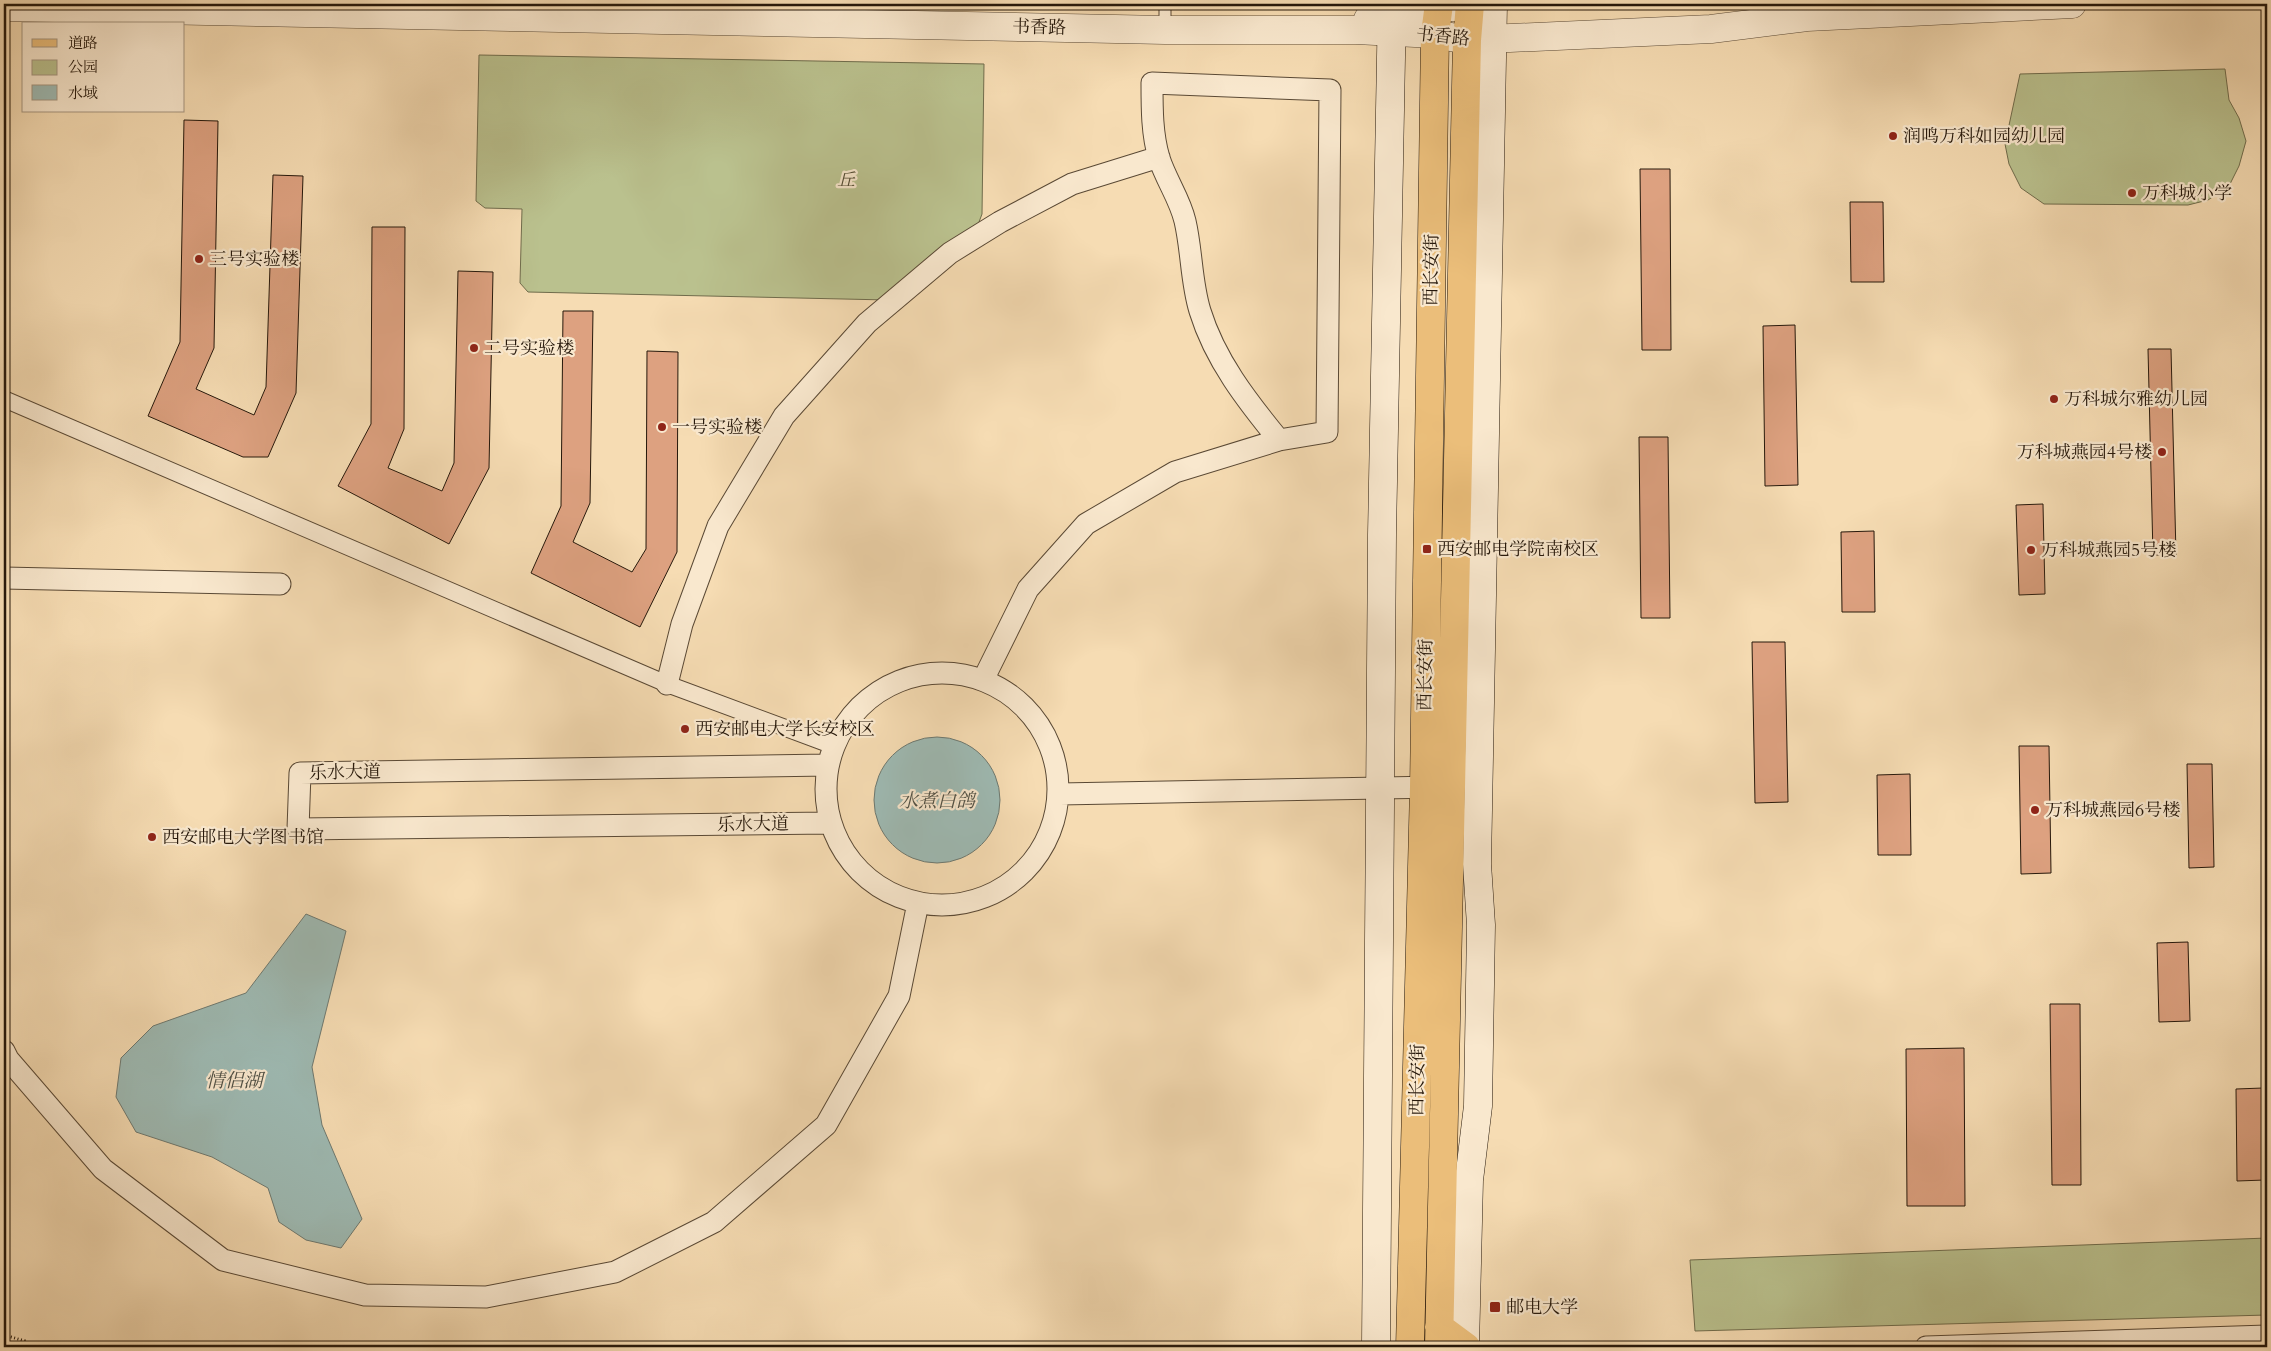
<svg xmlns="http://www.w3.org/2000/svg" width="2271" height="1351" viewBox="0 0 2271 1351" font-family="Cardo,'Noto Serif SC',serif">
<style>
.green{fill:#bac18e;stroke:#706c4c}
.water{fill:#9ebab3;stroke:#6e7970}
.building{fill:#dda180;stroke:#26180b}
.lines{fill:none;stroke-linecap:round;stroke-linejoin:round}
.service-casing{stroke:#5a4935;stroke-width:13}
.pedestrian-casing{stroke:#5a4935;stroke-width:18}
.minor-casing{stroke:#5a4935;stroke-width:23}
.tertiary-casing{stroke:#5a4935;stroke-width:29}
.secondary-casing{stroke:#26180b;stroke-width:29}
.primary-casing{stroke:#26180b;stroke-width:29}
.path{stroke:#26180b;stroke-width:3;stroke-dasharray:1 2.5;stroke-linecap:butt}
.service{stroke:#f9e8ce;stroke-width:11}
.pedestrian{stroke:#f9e8ce;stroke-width:16}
.minor{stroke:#f9e8ce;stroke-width:21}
.tertiary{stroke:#f9e8ce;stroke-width:28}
.secondary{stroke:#f9e8ce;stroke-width:28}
.primary{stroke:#ebbe7a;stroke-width:28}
.poi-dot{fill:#8f2418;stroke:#f9e8ce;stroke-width:2}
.labels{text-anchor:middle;stroke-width:4.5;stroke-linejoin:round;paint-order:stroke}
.street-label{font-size:18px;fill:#26180b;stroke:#f9e8ce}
.poi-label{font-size:18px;fill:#26180b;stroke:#f9e8ce;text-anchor:start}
.park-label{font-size:18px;font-style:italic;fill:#524b32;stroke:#f9e8ce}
.water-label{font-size:19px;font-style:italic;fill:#505146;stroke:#f9e8ce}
</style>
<rect width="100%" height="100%" fill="#f6dcb3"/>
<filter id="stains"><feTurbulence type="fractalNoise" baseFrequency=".004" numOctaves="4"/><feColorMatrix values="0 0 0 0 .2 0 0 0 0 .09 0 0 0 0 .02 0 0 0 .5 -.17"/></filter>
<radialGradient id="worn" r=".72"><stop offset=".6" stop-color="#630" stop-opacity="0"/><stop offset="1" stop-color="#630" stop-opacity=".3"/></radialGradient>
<!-- green -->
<path class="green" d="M479,55L984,64L982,214L973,238L888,300L528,292L520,283L522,209L485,208L476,201Z
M2225,69L2229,100L2239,118L2246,141L2239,166L2229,186L2208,200L2188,205L2044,204L2021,188L2009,164L2005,144L2020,74Z
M2267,1238V1315L1695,1331L1690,1260Z"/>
<!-- water -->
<path class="water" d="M874 800a63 63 0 1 1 126 0a63 63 0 1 1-126 0Z
M306,914L346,931L312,1067L322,1125L362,1219L341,1248L306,1240L279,1222L268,1188L212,1157L136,1132L116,1097L121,1058L153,1026L246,993Z"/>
<!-- building -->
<path class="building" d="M184,120L218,121L214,348L196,389L254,415L266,387L273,175L303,176L296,393L268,457H243L148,416L180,342Z
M1640,169H1670L1671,350H1642Z
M1850,202H1883L1884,282H1851Z
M372,227H405L404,429L388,468L442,491L454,463L458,271L493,272L489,468L449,544L338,486L371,424Z
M563,311H593L590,503L573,542L632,572L646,549L647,351L678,352L677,552L640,627L531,573L561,506Z
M1795,325L1798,485L1765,486L1763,326Z
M2148,349H2171L2176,555H2153Z
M1639,437H1668L1670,618H1641Z
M2043,504L2045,594L2019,595L2016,505Z
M1874,531L1875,612H1842L1841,532Z
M1752,642H1785L1788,802L1755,803Z
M2019,746H2049L2051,873L2021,874Z
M2187,764H2212L2214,867L2189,868Z
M1910,774L1911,855H1878L1877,775Z
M2188,942L2190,1021L2159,1022L2157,943Z
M2050,1004H2080L2081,1185H2052Z
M1964,1048L1965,1206H1907L1906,1049Z
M2263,1088L2265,1180L2237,1181L2236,1089Z"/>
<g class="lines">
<defs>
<path id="service" d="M1165,30V4"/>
<path id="pedestrian" d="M4,399L667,684L834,746"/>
<path id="minor" d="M4,578L280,584
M826 789a116 116 0 1 1 232 0a116 116 0 1 1-232 0Z
M983,680L1028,589L1086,524L1175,472L1279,440L1327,432L1330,90L1152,83C1152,109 1152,134 1159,158C1166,180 1180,199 1185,221C1192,251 1191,282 1200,311C1215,360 1247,401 1279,440
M667,684L682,624L718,526L784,416L867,323L950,253L1000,222L1072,184L1159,157
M828,765L300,773L298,829L830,823
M1060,794L1437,787
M4,1051L8,1059L103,1169L223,1260L365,1295L486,1297L615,1272L714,1222L826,1125L899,996L918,903
M1926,1347L2267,1336"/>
<path id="tertiary" d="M4,7L1165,30H1356L1435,34L1467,40L1711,29L1807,17L2072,4
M1368,19L1439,8L1494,4"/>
<path id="secondary" d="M1376,1347L1382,535L1392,4
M1465,1347L1469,1180L1478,1106L1481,925L1477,864L1493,4"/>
<path id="primary" d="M1439,1327L1466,1347
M1410,1347L1424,787L1435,34L1439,4
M1439,1347L1467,40L1470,4"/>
</defs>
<!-- service casing -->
<use href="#service" class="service-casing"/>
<!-- pedestrian casing -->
<use href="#pedestrian" class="pedestrian-casing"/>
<!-- minor casing -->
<use href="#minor" class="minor-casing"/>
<!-- tertiary casing -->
<use href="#tertiary" class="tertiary-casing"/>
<!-- secondary casing -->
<use href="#secondary" class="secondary-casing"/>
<!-- primary casing -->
<use href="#primary" class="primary-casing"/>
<!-- path -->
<path class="path" d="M4,1335L25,1341L31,1347"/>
<!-- service -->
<use href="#service" class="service"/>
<!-- pedestrian -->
<use href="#pedestrian" class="pedestrian"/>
<!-- minor -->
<use href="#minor" class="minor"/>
<!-- tertiary -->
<use href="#tertiary" class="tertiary"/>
<!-- secondary -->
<use href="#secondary" class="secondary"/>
<!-- primary -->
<use href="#primary" class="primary"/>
</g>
<!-- markers -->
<g class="poi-dot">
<circle cx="1893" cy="136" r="5"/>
<circle cx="2132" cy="193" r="5"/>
<circle cx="199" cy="259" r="5"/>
<circle cx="474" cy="348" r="5"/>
<circle cx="2054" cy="399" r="5"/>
<circle cx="662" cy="427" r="5"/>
<circle cx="2162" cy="452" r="5"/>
<rect x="1422" y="544" width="10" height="10" rx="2.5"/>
<circle cx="2031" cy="550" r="5"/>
<circle cx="685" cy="729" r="5"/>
<circle cx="2035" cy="810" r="5"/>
<circle cx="152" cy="837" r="5"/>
<rect x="1489" y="1301" width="12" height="12" rx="2.5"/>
</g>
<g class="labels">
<!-- street labels -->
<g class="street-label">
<text transform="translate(1039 27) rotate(1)" y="6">书香路</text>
<text transform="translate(1443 36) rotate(6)" y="6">书香路</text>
<text transform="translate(1431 270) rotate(-89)" y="6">西长安街</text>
<text transform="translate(1425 675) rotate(-89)" y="6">西长安街</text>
<text transform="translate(345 772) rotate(-1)" y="6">乐水大道</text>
<text transform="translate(753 824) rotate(-1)" y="6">乐水大道</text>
<text transform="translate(1417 1080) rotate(-89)" y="6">西长安街</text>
</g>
<!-- poi labels -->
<g class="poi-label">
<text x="1903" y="142">润鸣万科如园幼儿园</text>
<text x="2142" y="199">万科城小学</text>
<text x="209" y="265">三号实验楼</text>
<text x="484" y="354">二号实验楼</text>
<text x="2064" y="405">万科城尔雅幼儿园</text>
<text x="672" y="433">一号实验楼</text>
<text x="2152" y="458" text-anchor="end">万科城燕园4号楼</text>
<text x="1437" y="555">西安邮电学院南校区</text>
<text x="2041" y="556">万科城燕园5号楼</text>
<text x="695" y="735">西安邮电大学长安校区</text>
<text x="2045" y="816">万科城燕园6号楼</text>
<text x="162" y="843">西安邮电大学图书馆</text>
<text x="1506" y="1313">邮电大学</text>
</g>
<!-- park labels -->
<g class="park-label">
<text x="846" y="186">丘</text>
</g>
<!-- water labels -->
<g class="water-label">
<text x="937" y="807">水煮白鸽</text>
<text x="234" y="1087">情侣湖</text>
</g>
</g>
<!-- margin -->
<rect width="2271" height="1351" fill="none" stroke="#f6dcb3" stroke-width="20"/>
<rect x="5" y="5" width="2261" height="1341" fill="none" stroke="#26180b" stroke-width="2.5"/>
<rect x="10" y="10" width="2251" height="1331" fill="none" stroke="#26180b"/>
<!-- legend -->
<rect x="22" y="22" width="162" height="90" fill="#f9e8ce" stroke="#a59580"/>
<rect x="32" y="39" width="25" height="8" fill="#ebbe7a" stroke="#a59580"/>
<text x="68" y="48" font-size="15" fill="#26180b">道路</text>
<rect x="32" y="60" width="25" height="15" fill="#bac18e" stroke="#a59580"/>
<text x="68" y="72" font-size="15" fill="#26180b">公园</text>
<rect x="32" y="85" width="25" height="15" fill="#9ebab3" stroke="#a59580"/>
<text x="68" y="98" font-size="15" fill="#26180b">水域</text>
<rect width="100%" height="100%" filter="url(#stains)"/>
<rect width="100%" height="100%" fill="url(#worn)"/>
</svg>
